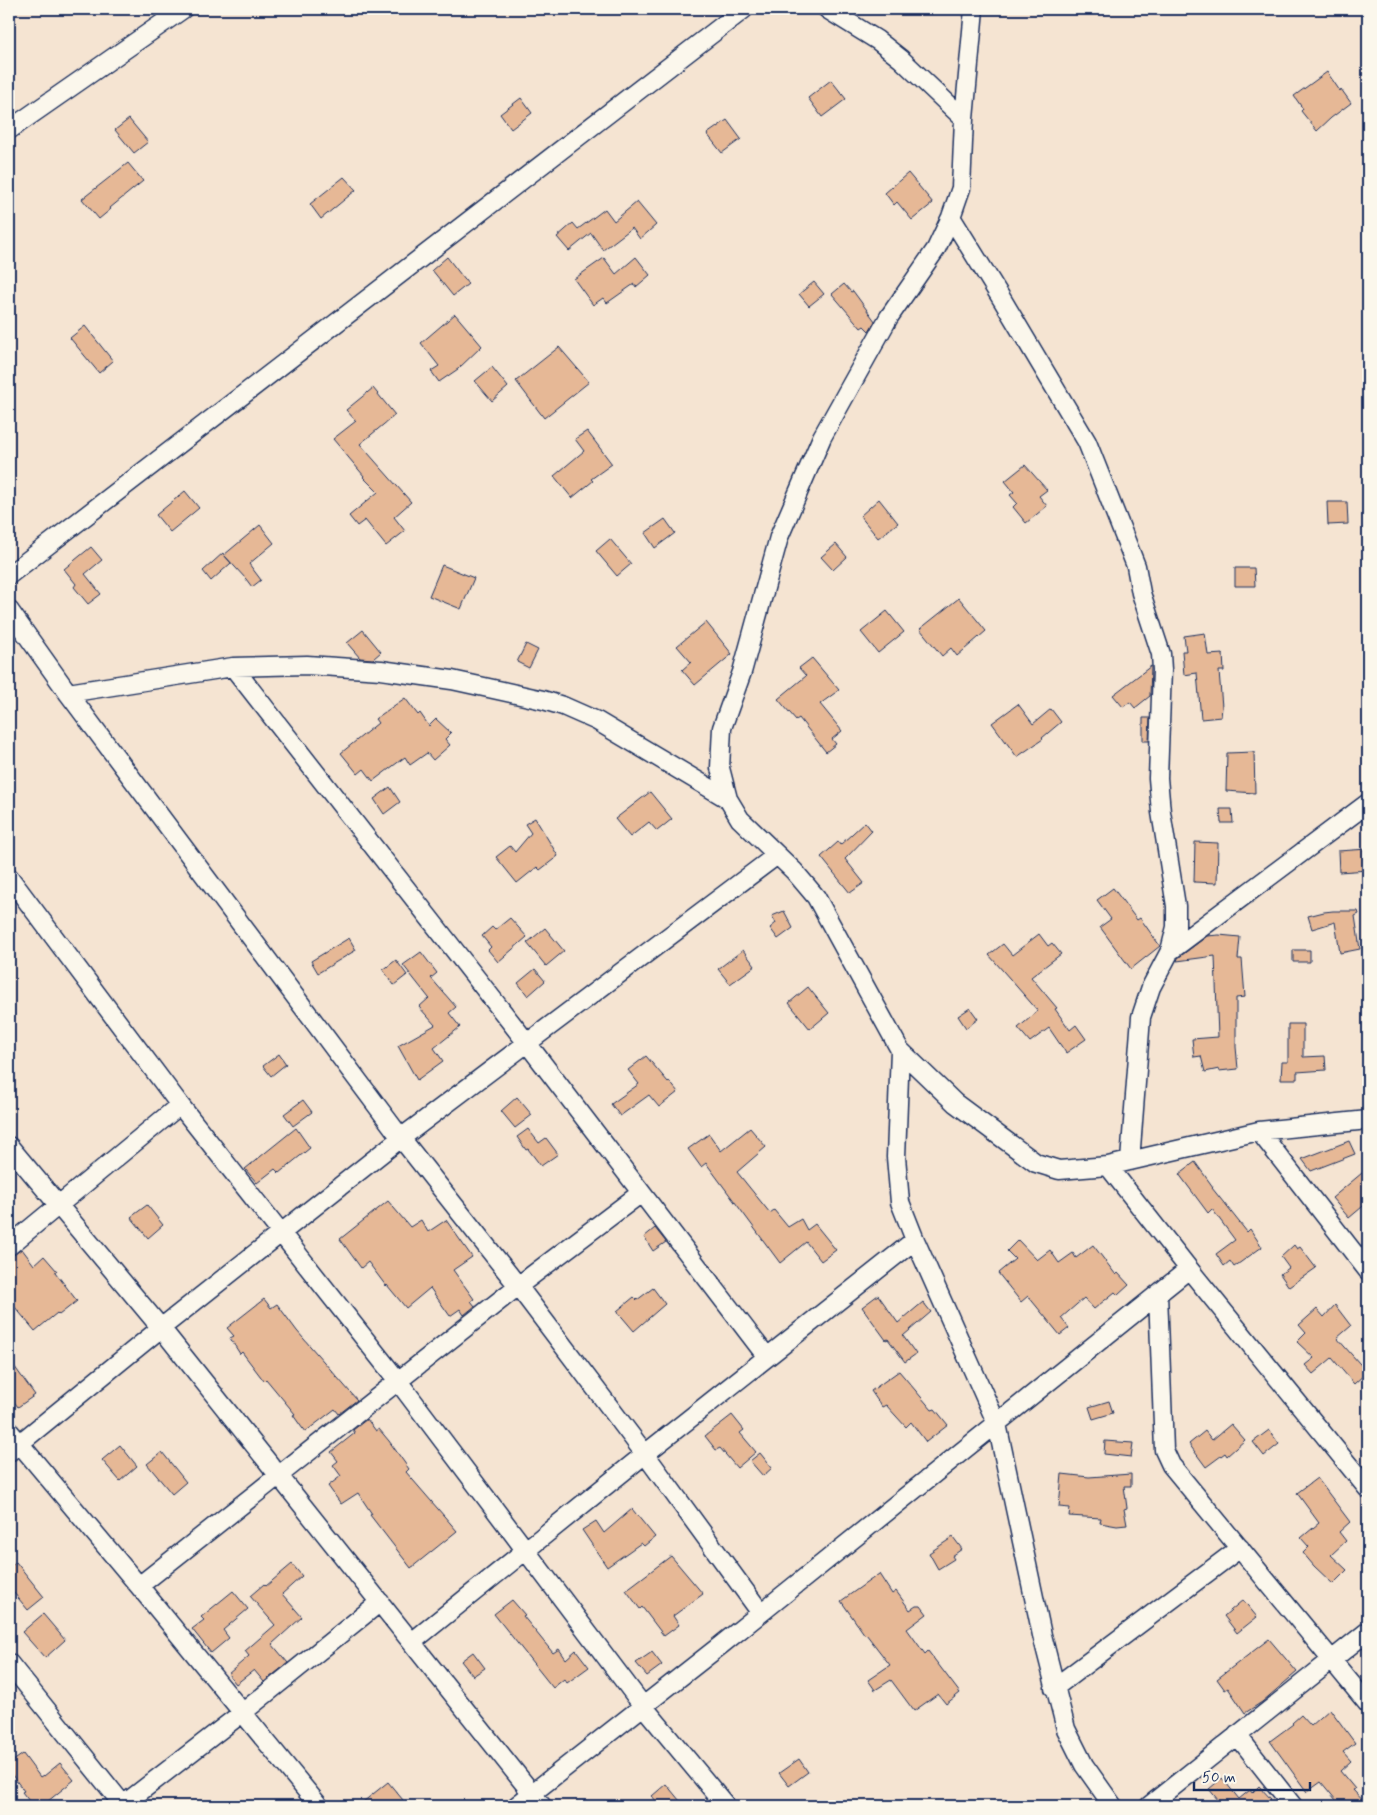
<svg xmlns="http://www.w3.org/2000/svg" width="1377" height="1815" viewBox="0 0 1377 1815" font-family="Mynerve,sans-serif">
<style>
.building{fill:#e6b896;stroke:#1b2f5e}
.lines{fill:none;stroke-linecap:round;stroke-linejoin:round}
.minor-casing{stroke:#1b2f5e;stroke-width:21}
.minor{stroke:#fbf7ec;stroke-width:18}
</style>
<rect width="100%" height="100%" fill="#f5e4d2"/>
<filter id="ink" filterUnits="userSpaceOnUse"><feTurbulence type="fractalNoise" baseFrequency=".02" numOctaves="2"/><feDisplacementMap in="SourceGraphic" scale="10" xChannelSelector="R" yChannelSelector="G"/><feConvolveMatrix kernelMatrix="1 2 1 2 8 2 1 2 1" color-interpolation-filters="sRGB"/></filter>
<g filter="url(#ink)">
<!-- building -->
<path class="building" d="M1327,72L1340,91L1341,89L1351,103L1331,118L1317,131L1301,111L1303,109L1294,96Z
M831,80L846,99L822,117L808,98Z
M521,98L532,113L511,129L500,114Z
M129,119L148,142L134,153L115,130Z
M727,120L741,139L722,153L707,134Z
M128,163L143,181L110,208L111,209L99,219L82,199Z
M908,173L933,203L912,220L897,202L894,205L885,193Z
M344,177L356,190L321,219L310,204Z
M637,202L656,225L640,239L632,228L603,250L591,233L569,251L557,237L573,223L578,229L605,209L614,221Z
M447,257L468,284L453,296L432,270Z
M636,257L650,275L636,287L634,284L607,303L603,298L593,305L574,279L604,258L616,274Z
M814,282L824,294L809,306L799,294Z
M844,284L851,292L853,291L875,321L869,331L864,326L861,328L832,294Z
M455,314L482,346L458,369L439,382L431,371L439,366L421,343Z
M85,326L113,361L99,373L70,338Z
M559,347L589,382L544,418L516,381Z
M492,367L508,387L492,401L475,381Z
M373,388L395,415L360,444L411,502L394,517L405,531L386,546L365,520L357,526L349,516L378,492L363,477L364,476L333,439L356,421L346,410Z
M587,431L612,464L591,479L593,481L572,498L554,476L584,451L575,439Z
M1025,465L1047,490L1039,496L1047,506L1026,523L1013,507L1017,503L1010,495L1014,492L1005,481Z
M185,491L199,508L170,532L156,515Z
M879,499L898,523L878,538L860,516Z
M1327,502H1347L1348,524L1328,525Z
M665,519L675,533L655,548L645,533Z
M260,525L274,543L249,564L261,580L252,587L246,579L224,555L231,563L211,581L203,571L223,553L224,555Z
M610,539L631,564L617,576L596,551Z
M836,544L847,557L833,570L821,557Z
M91,547L102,560L85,574L101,594L88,604L74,587L76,584L64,569Z
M442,565L474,578L461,609L429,596Z
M1235,568H1254L1255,586H1235Z
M959,598L986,631L957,656L951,648L942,656L920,629Z
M887,611L904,632L878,653L861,632Z
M706,622L732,654L695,685L682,670L691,662L677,646Z
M363,630L381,652L373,659L360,658L347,643Z
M1205,633L1208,655L1223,654L1224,671H1219L1222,707L1221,717L1201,719L1197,673L1184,675L1182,651H1186L1184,636Z
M526,644L538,650L529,668L517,662Z
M812,658L839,690L820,704L842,731L832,739L836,744L826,752L799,718L796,720L778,699L806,676L799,668Z
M1151,666L1150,696L1135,708L1130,702L1123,707L1113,695Z
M405,698L418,715L420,713L429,726L436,719L451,733L445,739L450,745L433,760L427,753L410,765L405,757L373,781L364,769L358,774L341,753L378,723L375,719Z
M1018,704L1033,724L1051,709L1061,722L1042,738L1043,739L1017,757L992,723Z
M1143,718H1150L1149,741H1143Z
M1254,752L1255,793L1226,791L1227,753Z
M390,787L400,802L384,814L374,799Z
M650,792L672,819L657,831L649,822L630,837L615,819Z
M1220,809H1232L1233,823H1221Z
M535,818L558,856L540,870L537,867L517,883L496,857L510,846L515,852L531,833L525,824Z
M865,822L872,831L845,859L864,883L850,893L821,857L838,842L840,845Z
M1195,842L1218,843L1217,883L1194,882Z
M1368,849V870L1339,872L1338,851Z
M1113,888L1137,920L1140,918L1160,946L1131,969L1100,927L1111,919L1097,900Z
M784,911L793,928L778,939L770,928L776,923L772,916Z
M1333,911H1358L1359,914L1355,916L1360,949L1340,953L1335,922L1312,929L1308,916L1324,912Z
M510,918L527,937L498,962L488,950L491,947L482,936L492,927L495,930Z
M545,928L564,951L546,966L527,943Z
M1039,934L1048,946L1052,943L1061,954L1031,977L1057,1008L1055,1009L1070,1030L1076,1025L1086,1039L1066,1053L1049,1028L1030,1042L1018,1028L1038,1011L989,955L1003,944L1012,955Z
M1219,935L1240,937L1238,959H1242L1245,997L1236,998V1047L1238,1069L1219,1071V1069L1205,1072L1201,1056L1194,1057L1192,1039L1218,1037L1215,956L1177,961L1178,958L1207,936Z
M349,938L356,950L318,973L311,961Z
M743,950L755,966L730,984L718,969Z
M1293,950H1310V962H1293Z
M421,952L437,973L431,978L456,1007L449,1013L460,1027L434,1048L443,1061L417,1080L398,1046L435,1025L419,1007L429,998L403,965Z
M396,960L407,975L394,985L383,970Z
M535,969L545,981L528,996L518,983Z
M808,987L829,1013L810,1029L789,1003Z
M970,1008L978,1019L966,1028L958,1016Z
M1288,1024H1303V1057L1325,1056L1326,1070L1297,1072V1079H1281L1282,1062H1288Z
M279,1054L286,1064L271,1076L263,1066Z
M646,1056L668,1082L669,1081L678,1092L659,1107L649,1095L620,1116L611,1104L639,1084L628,1070Z
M517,1097L532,1115L515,1128L501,1111Z
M303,1100L312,1112L293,1126L284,1114Z
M296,1128L310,1148L279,1173L275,1169L257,1183L245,1169Z
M750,1128L766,1147L737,1172L770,1213L774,1210L788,1227L801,1219L807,1230L815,1224L836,1250L821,1261L806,1242L780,1263L706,1163L701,1167L688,1149L709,1134L721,1151Z
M528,1129L539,1143L546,1138L558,1154L541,1166L528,1149L526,1150L517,1137Z
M1349,1141L1355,1154L1311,1171L1302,1159Z
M1195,1162L1213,1187L1212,1188L1247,1232L1250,1229L1262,1247L1234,1267L1230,1261L1224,1266L1216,1254L1235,1240L1212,1209L1208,1213L1179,1174Z
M1368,1168V1202L1349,1218L1332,1198Z
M388,1201L410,1227L421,1220L428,1232L446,1220L472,1257L453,1270L474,1299L471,1301L475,1306L464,1315L460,1309L450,1316L430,1288L406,1308L387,1285L386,1286L368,1262L361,1268L340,1239Z
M147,1205L163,1225L148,1238L131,1217Z
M655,1228L666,1242L653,1251L644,1237Z
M1018,1240L1037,1260L1050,1250L1059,1263L1073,1253L1076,1258L1093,1245L1116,1275L1118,1273L1129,1285L1118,1295L1115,1292L1094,1309L1084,1298L1061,1318L1069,1328L1060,1335L1028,1296L1021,1302L998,1273L1015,1259L1007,1251Z
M1294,1245L1297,1249L1300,1247L1316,1268L1289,1287L1280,1274L1289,1268L1281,1257Z
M22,1249L34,1265L44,1256L57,1271L55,1272L77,1301L59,1315L57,1313L35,1331L9,1300V1256L15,1254Z
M653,1288L665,1304L634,1331L617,1311L634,1297L637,1300Z
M878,1295L898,1323L923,1302L931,1312L903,1336L916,1354L905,1362L888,1339L886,1340L862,1307Z
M264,1299L271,1308L277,1304L297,1331L357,1400L339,1414L335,1409L305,1432L293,1415L295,1414L266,1379L264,1381L242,1352L240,1354L230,1338L234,1336L227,1328Z
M1335,1305L1351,1326L1337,1338L1367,1372L1354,1384L1332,1358L1313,1374L1305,1365L1314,1358L1297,1342L1306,1333L1299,1325L1317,1309L1324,1317Z
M9,1359L35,1395L18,1407L9,1395Z
M899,1371L932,1410L935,1409L948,1425L926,1442L911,1422L906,1427L886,1405L882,1407L871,1391Z
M1109,1401L1113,1413L1093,1419L1089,1407Z
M732,1415L744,1430L740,1433L756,1452L737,1468L720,1448L716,1450L705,1436Z
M367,1419L376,1431L379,1429L389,1441L409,1469L406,1472L457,1531L411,1568L370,1515L372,1514L358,1493L341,1504L328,1486L341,1476L333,1465L338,1461L331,1452L355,1433L353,1430Z
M1231,1424L1245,1440L1227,1456L1225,1453L1206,1467L1189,1444L1205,1431L1212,1440Z
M1269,1430L1279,1444L1264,1456L1253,1442Z
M1105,1441L1133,1443L1131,1457L1104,1454Z
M120,1445L137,1466L120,1481L102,1460Z
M162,1452L186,1482L172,1494L147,1464Z
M760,1453L772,1468L763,1476L750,1461Z
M1062,1474L1089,1477L1131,1474V1486H1124L1127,1508L1124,1509L1127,1525L1117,1526L1100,1523L1101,1518L1069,1516L1070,1508L1059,1507Z
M1317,1478L1350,1522L1339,1532L1346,1541L1331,1555L1347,1570L1333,1584L1314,1566L1303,1553L1309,1547L1301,1538L1319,1523L1297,1493Z
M632,1509L655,1537L644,1546L641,1543L607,1567L582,1530L596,1521L604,1533Z
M953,1537L962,1549L952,1556L954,1559L938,1569L929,1553Z
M671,1556L703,1594L673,1616L679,1625L664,1636L642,1607L640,1609L626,1590Z
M16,1562L44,1597L28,1610L9,1587V1567Z
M292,1564L302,1576L282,1594L302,1617L272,1644L288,1663L264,1682L254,1670L236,1684L228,1674L249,1656L245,1651L275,1625L250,1596L264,1584L266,1586Z
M879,1574L892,1594L896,1591L910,1610L916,1606H921L927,1614L907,1629L925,1654L928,1651L960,1693L946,1704L938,1694L914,1711L891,1680L875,1690L868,1680L890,1665L866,1634L865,1635L841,1601Z
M233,1591L248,1609L223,1630L229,1638L211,1653L192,1629L204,1620L201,1617Z
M512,1600L525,1615L523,1616L553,1653L559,1649L566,1659L576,1650L589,1667L567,1683L564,1679L553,1688L494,1614Z
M1243,1600L1257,1617L1237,1633L1224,1616Z
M43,1614L65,1640L45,1658L22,1632Z
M1269,1639L1297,1672L1262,1702L1245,1713L1228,1688L1225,1690L1217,1679Z
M473,1652L485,1668L473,1676L461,1661Z
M652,1652L662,1665L647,1676L636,1663Z
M1330,1709L1355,1743L1343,1752L1351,1761L1340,1771L1355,1789L1353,1790L1368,1806H1341L1321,1782L1307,1792L1270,1741L1293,1724L1292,1723L1301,1715L1311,1726Z
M23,1754L40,1777L43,1775L44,1776L60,1763L74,1780L42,1806H33L22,1792L24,1791L9,1771V1764Z
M799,1759L808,1772L789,1786L779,1773Z
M1222,1778L1239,1799L1250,1790L1252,1793L1259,1786L1271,1799L1263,1806H1223L1209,1789Z
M388,1782L403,1800L396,1806H358Z
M666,1784L684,1806H660L652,1796Z"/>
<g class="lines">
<defs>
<path id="minor" d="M827,9L877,40L901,59L964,119
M974,9L964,119L961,188L951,217L936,249L889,317L822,437L779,537L742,672L722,728L720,768L728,799L740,819L794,871L816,897L900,1050L955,1103L1036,1163L1059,1170L1108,1166L1259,1131L1368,1120
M9,130L183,9
M951,217L1003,301L1087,442L1136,566L1141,593L1161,654L1162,670L1158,778L1161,812L1176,906V927L1170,951L1151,987L1141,1017L1130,1161
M9,575L744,9
M9,610L68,693L401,1138L518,1286L645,1454L761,1613
M233,667L527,1043L767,1357
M68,693L233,667L307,665L381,670L452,680L543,700L563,706L597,721L728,799
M9,877L180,1105L398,1381L643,1706L726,1806
M1170,951L1368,803
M900,1050L896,1157L900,1202L915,1240L997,1424L1042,1635L1066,1729L1084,1765L1113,1806
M1259,1131L1368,1271
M9,1146L161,1328L542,1806
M1108,1166L1189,1269
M9,1246L180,1105
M1158,1294L1164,1450L1171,1465L1368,1704
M9,1431L139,1586L319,1806
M9,1452L161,1328L401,1138L777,855
M139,1586L518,1286L641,1193
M412,1642L645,1454L915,1240
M9,1663L124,1806
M1054,1688L1240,1548
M1237,1735L1293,1806
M123,1805L242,1713L380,1602
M516,1806L721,1645L1189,1269L1368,1489
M1149,1806L1368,1631"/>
</defs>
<!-- minor casing -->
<use href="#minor" class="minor-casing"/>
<!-- minor -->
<use href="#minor" class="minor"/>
</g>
</g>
<!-- margin -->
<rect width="1377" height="1815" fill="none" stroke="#fbf7ec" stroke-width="30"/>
<rect x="15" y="15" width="1347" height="1785" fill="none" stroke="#1b2f5e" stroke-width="2" filter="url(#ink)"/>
<!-- scale -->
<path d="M1194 1782v8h116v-8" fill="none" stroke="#1b2f5e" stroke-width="2.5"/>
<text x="1202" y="1782" font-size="15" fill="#1b2f5e" stroke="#fbf7ec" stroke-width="4" paint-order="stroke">50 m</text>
</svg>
